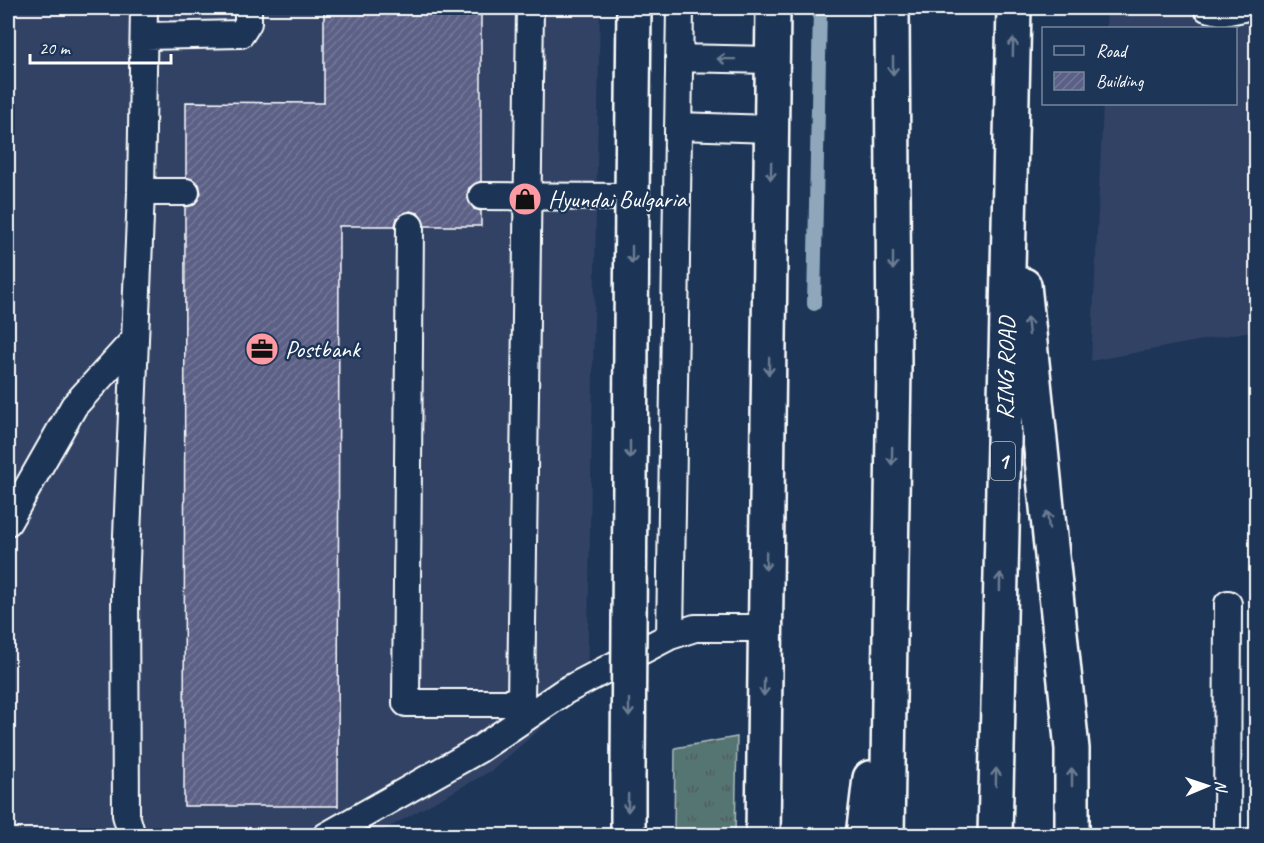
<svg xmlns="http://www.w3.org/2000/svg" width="1264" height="843" viewBox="0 0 1264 843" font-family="Caveat,sans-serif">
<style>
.built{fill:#304265}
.grass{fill:url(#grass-tufts);stroke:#aabab9;stroke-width:1.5}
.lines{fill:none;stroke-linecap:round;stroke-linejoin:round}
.stream{stroke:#8fa7ba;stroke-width:14}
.building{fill:url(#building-hatch);stroke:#fff;stroke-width:1.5}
.lane-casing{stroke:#fff;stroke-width:30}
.street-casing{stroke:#fff;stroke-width:38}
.highway-casing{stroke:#fff;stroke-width:38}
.lane{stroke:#1d3557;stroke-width:26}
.street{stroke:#1d3557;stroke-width:33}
.highway{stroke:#1d3557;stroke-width:33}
.street-bridge-casing{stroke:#fff;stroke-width:38;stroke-linecap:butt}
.street-bridge{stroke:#1d3557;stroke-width:33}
.oneway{stroke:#6c7c92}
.labels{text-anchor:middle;stroke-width:5;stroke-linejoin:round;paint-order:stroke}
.shield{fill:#1d3557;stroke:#bbc2cd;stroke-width:1.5}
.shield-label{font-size:22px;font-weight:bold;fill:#fff}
.poi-label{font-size:24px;fill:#fff;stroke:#1d3557;text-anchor:start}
.street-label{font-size:24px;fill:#fff;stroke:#1d3557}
</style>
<defs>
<pattern id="grass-tufts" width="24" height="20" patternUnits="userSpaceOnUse" patternTransform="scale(1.5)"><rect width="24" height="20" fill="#557473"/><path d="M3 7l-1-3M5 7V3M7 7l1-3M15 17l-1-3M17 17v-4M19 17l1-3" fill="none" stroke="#505c5c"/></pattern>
<pattern id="building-hatch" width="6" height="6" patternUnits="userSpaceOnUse" patternTransform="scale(1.5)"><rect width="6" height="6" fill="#5b6086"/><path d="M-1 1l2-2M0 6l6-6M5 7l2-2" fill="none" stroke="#747898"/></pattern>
</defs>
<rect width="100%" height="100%" fill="#1d3557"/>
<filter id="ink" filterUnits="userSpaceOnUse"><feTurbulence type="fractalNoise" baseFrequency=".0167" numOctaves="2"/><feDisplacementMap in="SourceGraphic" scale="12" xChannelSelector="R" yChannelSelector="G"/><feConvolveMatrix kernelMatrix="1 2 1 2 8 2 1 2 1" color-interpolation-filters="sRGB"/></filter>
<g filter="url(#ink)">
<!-- built -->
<path class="built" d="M8,8H600L587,689L491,771L375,835H8V386L10,381L8,364Z
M1107,8H1256V330L1091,361L1103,104H1236V28H1106Z"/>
<!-- grass -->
<path class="grass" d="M737,737L735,835H674L675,748Z"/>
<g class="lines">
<!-- stream -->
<path class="stream" d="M814,304L820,8"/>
</g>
<!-- building -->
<path class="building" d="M324,8H481V181L469,188L467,196L474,209L481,211V226H425L418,213L410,211L397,218L395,226H339L338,806H184L185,207L194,205L201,193L199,184L186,177V102L324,103Z"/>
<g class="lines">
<defs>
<path id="lane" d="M1207,8L1224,12L1243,8
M145,36L241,34L248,23V8
M679,58L773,60
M678,126L772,129
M141,192H186
M482,196L632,197
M410,226L406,703H521L530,8
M8,522L74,406L134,340
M670,636L680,8
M132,836L126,815L125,585L141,192L144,8
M326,836L478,750L565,691L670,636L695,628H765
M1227,836L1228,604"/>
<path id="street" d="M632,197L634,8
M628,836V771
M763,836L773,8"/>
<g id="highway">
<path d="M1024,285L1072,749V836"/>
<path d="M863,836L870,778"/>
<path d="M887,836L894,366L892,8"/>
<path id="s1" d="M995,836L1014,8"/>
</g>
</defs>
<!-- lane casing -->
<use href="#lane" class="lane-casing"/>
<!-- street casing -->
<use href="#street" class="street-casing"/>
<!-- highway casing -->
<use href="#highway" class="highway-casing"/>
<!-- lane -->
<use href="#lane" class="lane"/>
<!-- street -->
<use href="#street" class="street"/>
<!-- highway -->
<use href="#highway" class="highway"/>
<defs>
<path id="street-bridge" d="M628,771L632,197"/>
</defs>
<!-- street-bridge casing -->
<use href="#street-bridge" class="street-bridge-casing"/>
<!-- street-bridge -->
<use href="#street-bridge" class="street-bridge"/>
</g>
<!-- one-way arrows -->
<defs><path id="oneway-shaft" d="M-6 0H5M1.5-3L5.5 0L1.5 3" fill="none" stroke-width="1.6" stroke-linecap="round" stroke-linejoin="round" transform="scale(1.5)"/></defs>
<g class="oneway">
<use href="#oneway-shaft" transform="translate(1013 47) rotate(-89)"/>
<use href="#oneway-shaft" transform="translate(726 59) rotate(-179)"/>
<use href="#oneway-shaft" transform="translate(893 66) rotate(90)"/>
<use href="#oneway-shaft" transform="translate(771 171) rotate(91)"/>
<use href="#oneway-shaft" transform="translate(632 255) rotate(90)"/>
<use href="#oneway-shaft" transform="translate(893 261) rotate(90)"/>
<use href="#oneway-shaft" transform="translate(1028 326) rotate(-96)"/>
<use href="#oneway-shaft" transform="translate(769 366) rotate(91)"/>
<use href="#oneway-shaft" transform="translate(630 450) rotate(90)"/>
<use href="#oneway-shaft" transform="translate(892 456) rotate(91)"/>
<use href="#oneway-shaft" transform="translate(1048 520) rotate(-96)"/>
<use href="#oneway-shaft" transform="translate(766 561) rotate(91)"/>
<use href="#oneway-shaft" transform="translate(1000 582) rotate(-89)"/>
<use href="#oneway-shaft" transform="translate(764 687) rotate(91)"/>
<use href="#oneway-shaft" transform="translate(629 708) rotate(90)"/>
<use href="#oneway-shaft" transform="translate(996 777) rotate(-89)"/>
<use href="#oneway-shaft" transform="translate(1072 777) rotate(-90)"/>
<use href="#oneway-shaft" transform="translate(628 803) rotate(91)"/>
</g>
</g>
<!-- icons -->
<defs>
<symbol id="shop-disc" viewBox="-11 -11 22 22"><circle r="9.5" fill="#ff9aa2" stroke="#1d3557"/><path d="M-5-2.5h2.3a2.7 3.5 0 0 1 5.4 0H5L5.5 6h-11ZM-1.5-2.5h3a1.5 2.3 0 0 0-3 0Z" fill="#111"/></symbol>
<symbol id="office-disc" viewBox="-11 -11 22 22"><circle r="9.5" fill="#ff9aa2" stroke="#1d3557"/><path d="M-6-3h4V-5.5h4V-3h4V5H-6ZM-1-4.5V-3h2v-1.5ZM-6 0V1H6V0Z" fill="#111"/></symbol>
</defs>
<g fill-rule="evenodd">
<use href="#shop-disc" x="506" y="180" width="38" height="38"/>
<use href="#office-disc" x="243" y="330" width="38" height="38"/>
</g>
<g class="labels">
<!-- shield labels -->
<rect class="shield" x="991" y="442" width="24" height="38" rx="4.5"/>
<g class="shield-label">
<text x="1003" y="469">1</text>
</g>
<!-- poi labels -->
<g class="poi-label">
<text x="548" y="207">Hyundai Bulgaria</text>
<text x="285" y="357">Postbank</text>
</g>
<!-- street labels -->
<g class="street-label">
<text dy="8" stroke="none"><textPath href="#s1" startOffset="468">RING ROAD</textPath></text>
</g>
</g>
<!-- margin -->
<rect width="1264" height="843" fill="none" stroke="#1d3557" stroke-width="30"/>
<rect x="15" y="15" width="1234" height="813" fill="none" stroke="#fff" stroke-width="2" filter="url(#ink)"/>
<!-- legend -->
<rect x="1042" y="27" width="195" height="78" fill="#1d3557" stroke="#77869a" stroke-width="1.5"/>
<rect x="1054" y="46" width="30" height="9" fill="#1d3557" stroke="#77869a" stroke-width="1.5"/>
<text x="1096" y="57" font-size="18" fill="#ffffff">Road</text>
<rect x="1054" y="72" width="30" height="18" fill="url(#building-hatch)" stroke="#77869a" stroke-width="1.5"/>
<text x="1096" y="87" font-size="18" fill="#ffffff">Building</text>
<!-- north arrow -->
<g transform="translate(1207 786) rotate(88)" stroke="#1d3557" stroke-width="4.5" paint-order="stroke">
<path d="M0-4.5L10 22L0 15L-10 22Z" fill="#ffffff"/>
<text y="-9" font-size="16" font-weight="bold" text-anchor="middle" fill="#ffffff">N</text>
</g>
<!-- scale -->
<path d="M30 54v9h141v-9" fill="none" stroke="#ffffff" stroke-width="3"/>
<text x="39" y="54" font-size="18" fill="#ffffff" stroke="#1d3557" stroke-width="4.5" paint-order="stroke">20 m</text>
</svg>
